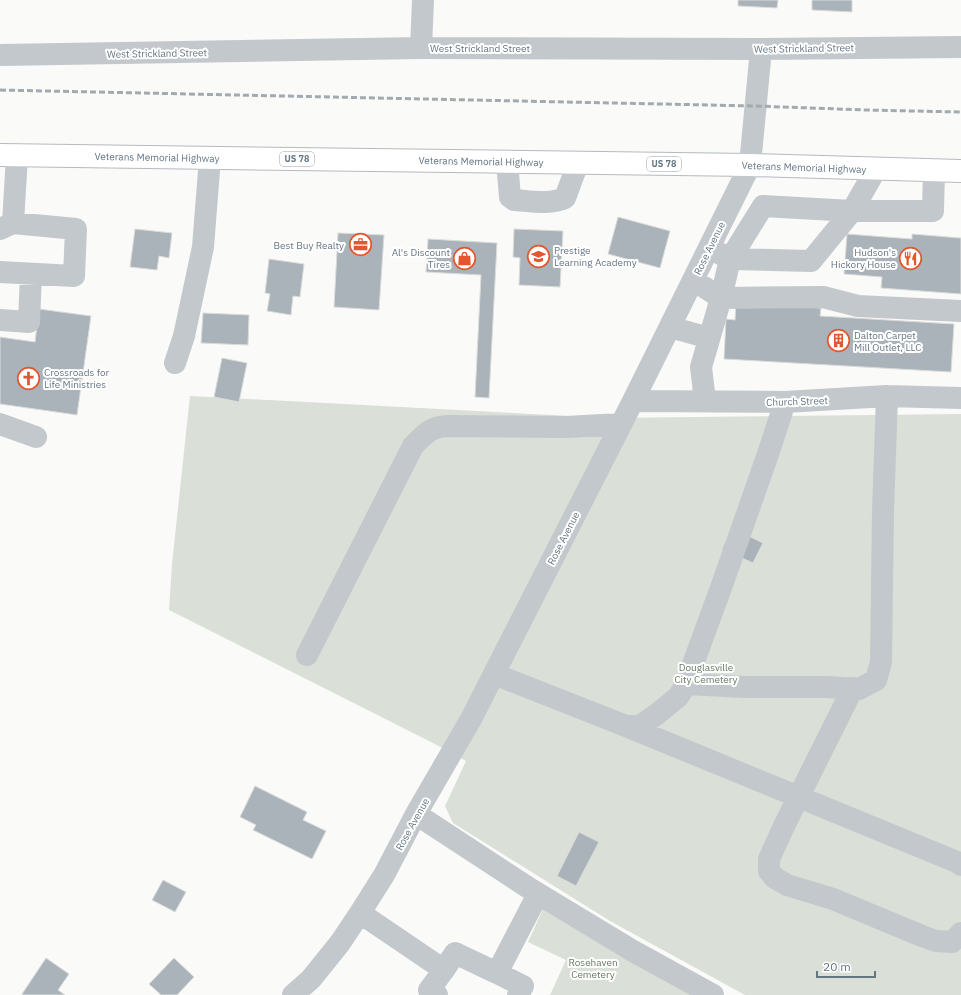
<svg xmlns="http://www.w3.org/2000/svg" width="961" height="995" viewBox="0 0 961 995" font-family="'IBM Plex Sans',sans-serif">
<style>
.green{fill:#dadfd7}
.building{fill:#aab3b9;stroke:#dcdcda}
.lines{fill:none;stroke-linecap:round;stroke-linejoin:round}
.major-casing{stroke:#b5babe;stroke-width:24}
.minor{stroke:#c3c8cc;stroke-width:22}
.major{stroke:#fff;stroke-width:22}
.rail{stroke:#a2aab0;stroke-width:3;stroke-dasharray:6 3;stroke-linecap:butt}
.labels{text-anchor:middle;stroke-width:4;stroke-linejoin:round;paint-order:stroke}
.shield{fill:#fff;stroke:#939fa8;stroke-width:1}
.shield-label{font-size:9px;font-weight:bold;fill:#657683}
.street-label{font-size:10px;fill:#657683;stroke:#fff}
.poi-label{font-size:10px;fill:#657683;stroke:#fff;text-anchor:end}
.park-label{font-size:10px;fill:#687a64;stroke:#fff}
</style>
<rect width="100%" height="100%" fill="#fafaf8"/>
<!-- green -->
<path class="green" d="M190,396L609,418L961,414V995H745L610,921L453,823L445,806L466,761L435,744L169,610L172,564Z
M544,907L698,995H550L566,960L528,942Z"/>
<!-- building -->
<path class="building" d="M738,0H778L777,8L738,6Z
M812,0H852V12L812,10Z
M618,217L670,231L660,268L608,254Z
M135,229L172,233L169,258L159,256L157,270L130,267Z
M514,229L563,231L560,287L519,285L520,258L513,257Z
M338,233L384,235L379,310L334,307Z
M847,234L912,239V234L961,238V294L881,288L882,277L844,274Z
M428,239L497,243L489,398L475,397L481,275L426,272Z
M269,259L304,264L300,297L293,296L291,315L267,311L270,294L265,293Z
M736,303L821,308L820,316L954,324L951,372L724,359L726,319L735,320Z
M39,309L91,316L77,415L0,404V337L35,342Z
M203,313L249,315L248,345L201,343Z
M222,358L247,363L239,402L214,397Z
M732,528L763,543L753,563L722,549Z
M255,786L307,812L303,820L326,831L312,859L253,830L256,825L240,817Z
M579,832L599,842L576,886L557,876Z
M163,880L186,892L175,912L152,900Z
M46,958L69,974L58,990L65,995H24L22,994Z
M174,958L194,977L177,995H161L149,984Z"/>
<g class="lines">
<defs>
<path id="major" d="M0,155L750,165L961,171"/>
</defs>
<!-- major casing -->
<use href="#major" class="major-casing"/>
<!-- minor -->
<path class="minor" d="M421,48L423,0
M0,55L421,48L761,49L961,47
M507,162L510,197L514,200C530,201 550,205 565,198L578,163
M876,169L852,211L811,261L730,259L763,206L852,211H933L934,171
M13,223L17,156
M0,229L13,223L76,229L74,276L0,272
M693,280L721,298L823,297L858,306L961,311
M0,320L29,322L31,274
M670,327L709,338
M175,363L184,336L203,247L210,158
M633,401L785,402L887,396L961,398
M705,401L701,367L721,298L730,259L717,252
M0,424L36,437
M307,655L413,446C425,434 430,427 447,426L566,427L621,424
M494,674L626,726H640L657,714L678,697L689,680L693,664L722,585L768,454L785,402
M686,684L745,687H826L859,689L876,680L881,662L883,512L887,396
M853,688L784,826L769,859V871L775,878L787,885L833,899L922,936L936,941L952,942L961,933
M626,726L957,862L961,865
M416,814L532,890L633,951L713,995
M360,913L444,970L455,953L497,973L538,894
M497,973L523,986L518,995
M293,995L311,979L340,943L360,913L384,875L416,814L471,719L633,401L750,165L761,49
M437,995L429,990L444,970"/>
<!-- major -->
<use href="#major" class="major"/>
<!-- rail -->
<path class="rail" d="M0,90L755,106L866,110L961,112"/>
</g>
<!-- icons -->
<defs>
<symbol id="office-ring" viewBox="-11 -11 22 22"><circle r="9.5" fill="#fff" stroke="#e4572e" stroke-width="1.5"/><path d="M-6-3h4V-5.5h4V-3h4V5H-6ZM-1-4.5V-3h2v-1.5ZM-6 0V1H6V0Z" fill="#e4572e"/></symbol>
<symbol id="school-ring" viewBox="-11 -11 22 22"><circle r="9.5" fill="#fff" stroke="#e4572e" stroke-width="1.5"/><path d="M0-5L7-2L0 1L-7-2ZM-4 1L0 2.5L4 1V4Q0 6-4 4Z" fill="#e4572e"/></symbol>
<symbol id="shop-ring" viewBox="-11 -11 22 22"><circle r="9.5" fill="#fff" stroke="#e4572e" stroke-width="1.5"/><path d="M-5-2.5h2.3a2.7 3.5 0 0 1 5.4 0H5L5.5 6h-11ZM-1.5-2.5h3a1.5 2.3 0 0 0-3 0Z" fill="#e4572e"/></symbol>
<symbol id="restaurant-ring" viewBox="-11 -11 22 22"><circle r="9.5" fill="#fff" stroke="#e4572e" stroke-width="1.5"/><path d="M-5-6h1v4h1v-4h1v4h1v-4h1v5L-1.5 .5V6h-2V.5L-5-1ZM5-6V6H3V1.5H1.5Q1.5-4 5-6Z" fill="#e4572e"/></symbol>
<symbol id="building-ring" viewBox="-11 -11 22 22"><circle r="9.5" fill="#fff" stroke="#e4572e" stroke-width="1.5"/><path d="M-4-6H4V6H1V3H-1V6H-4ZM-2.5-4.3h1.7v1.8h-1.7ZM.8-4.3h1.7v1.8H.8ZM-2.5-1h1.7V.8h-1.7ZM.8-1h1.7V.8H.8Z" fill="#e4572e"/></symbol>
<symbol id="church-ring" viewBox="-11 -11 22 22"><circle r="9.5" fill="#fff" stroke="#e4572e" stroke-width="1.5"/><path d="M-1.2-6h2.4v3.5h3.3v2.4h-3.3V6h-2.4V-.1h-3.3v-2.4h3.3Z" fill="#e4572e"/></symbol>
</defs>
<g fill-rule="evenodd">
<use href="#office-ring" x="348" y="232" width="25" height="25"/>
<use href="#school-ring" x="526" y="244" width="25" height="25"/>
<use href="#shop-ring" x="452" y="246" width="25" height="25"/>
<use href="#restaurant-ring" x="898" y="246" width="25" height="25"/>
<use href="#building-ring" x="826" y="328" width="25" height="25"/>
<use href="#church-ring" x="16" y="366" width="25" height="25"/>
</g>
<g class="labels">
<!-- shield labels -->
<g class="shield">
<rect x="280" y="152" width="34" height="14" rx="3"/>
<rect x="647" y="157" width="34" height="14" rx="3"/>
</g>
<g class="shield-label">
<text x="297" y="162">US 78</text>
<text x="664" y="167">US 78</text>
</g>
<!-- street labels -->
<g class="street-label">
<text x="480" y="52">West Strickland Street</text>
<text transform="translate(804 48) rotate(-1)" y="4">West Strickland Street</text>
<text transform="translate(157 53) rotate(-1)" y="4">West Strickland Street</text>
<text transform="translate(157 157) rotate(1)" y="4">Veterans Memorial Highway</text>
<text transform="translate(481 161) rotate(1)" y="4">Veterans Memorial Highway</text>
<text transform="translate(804 167) rotate(2)" y="4">Veterans Memorial Highway</text>
<text transform="translate(709 248) rotate(-64)" y="4">Rose Avenue</text>
<text transform="translate(797 401) rotate(-2)" y="4">Church Street</text>
<text transform="translate(563 538) rotate(-63)" y="4">Rose Avenue</text>
<text transform="translate(412 824) rotate(-61)" y="4">Rose Avenue</text>
</g>
<!-- poi labels -->
<g class="poi-label">
<text x="344" y="249">Best Buy Realty</text>
<text x="554" y="254" text-anchor="start">Prestige<tspan x="554" dy="12">Learning Academy</tspan></text>
<text x="450" y="256">Al's Discount<tspan x="450" dy="12">Tires</tspan></text>
<text x="896" y="256">Hudson's<tspan x="896" dy="12">Hickory House</tspan></text>
<text x="854" y="339" text-anchor="start">Dalton Carpet<tspan x="854" dy="12">Mill Outlet, LLC</tspan></text>
<text x="44" y="376" text-anchor="start">Crossroads for<tspan x="44" dy="12">Life Ministries</tspan></text>
</g>
<!-- park labels -->
<g class="park-label">
<text x="706" y="671">Douglasville<tspan x="706" dy="12">City Cemetery</tspan></text>
<text x="593" y="966">Rosehaven<tspan x="593" dy="12">Cemetery</tspan></text>
</g>
</g>
<!-- scale -->
<path d="M817 971v6h58v-6" fill="none" stroke="#657683" stroke-width="2"/>
<text x="823" y="971" font-size="12" fill="#657683" stroke="#ffffff" stroke-width="3" paint-order="stroke">20 m</text>
</svg>
